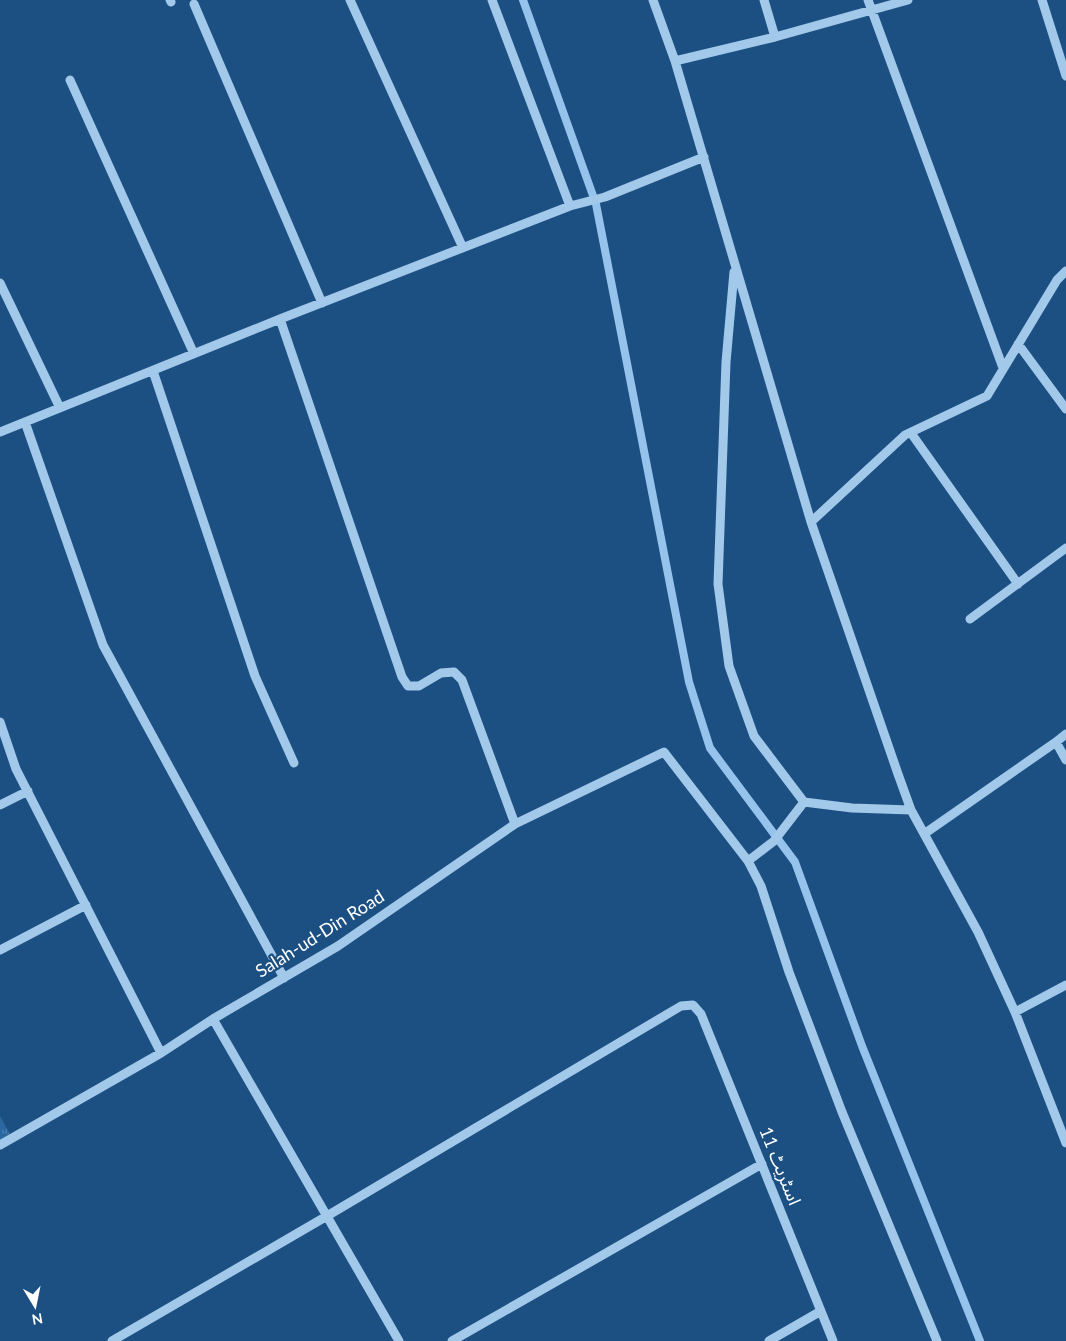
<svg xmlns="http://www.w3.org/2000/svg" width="1066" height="1341" viewBox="0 0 1066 1341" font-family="Lato,'Noto Sans Arabic',sans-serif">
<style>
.grass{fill:url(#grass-tufts)}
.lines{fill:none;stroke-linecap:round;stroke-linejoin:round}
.stream{stroke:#95c3ec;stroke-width:8}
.minor{stroke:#a2c8ea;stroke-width:9}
.labels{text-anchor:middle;stroke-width:4.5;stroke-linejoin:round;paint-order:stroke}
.street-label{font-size:18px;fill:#fff;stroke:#1c5083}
</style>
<defs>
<pattern id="grass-tufts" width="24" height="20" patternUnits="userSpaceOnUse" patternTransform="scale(1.25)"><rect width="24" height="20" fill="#2c68a0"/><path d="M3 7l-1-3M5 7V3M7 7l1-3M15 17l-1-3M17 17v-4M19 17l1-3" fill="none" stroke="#4c7fae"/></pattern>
</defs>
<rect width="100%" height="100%" fill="#1c5083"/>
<!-- grass -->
<path class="grass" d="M0,1116L12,1138L0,1145Z"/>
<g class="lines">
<!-- stream -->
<path class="stream" d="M523,0L596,204L689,682L710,748L795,862L862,1046L980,1341"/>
<!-- minor -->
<path class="minor" d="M170,0L171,2
M350,0L463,248
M492,0L570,206
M653,0L675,61L811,522L898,774L911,810L978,932L1015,1012L1066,1143
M764,0L775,37
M868,0L1003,368
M1042,0L1066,76
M194,4L322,303
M675,61L775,37L908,0
M70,80L194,354
M734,272L726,362L718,584L729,666L754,736L804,802L852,808L911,810
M0,283L60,408
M280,319L402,677L408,686H419L441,673L454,672L462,680L515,824
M1018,344L1066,409
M153,371L255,676L294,763
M25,422L103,645L284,978
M0,432L280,319L570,206L605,197L704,157
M911,433L1018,584
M811,522L905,435L987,396L1057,280L1066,271
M970,619L1066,548
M0,722L16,769L161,1053
M1066,734L1056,742L1066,760
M0,805L28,791
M924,834L1056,742
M748,861L774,841L804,802
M0,950L86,905
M1015,1012L1066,985
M213,1019L399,1341
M0,1145L161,1053L213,1019L338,946L515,824L664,752L748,861L761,886L789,972L842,1112L937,1341
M112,1341L327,1216L681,1006L693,1005L701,1014L833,1341
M452,1341L762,1164
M769,1341L821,1311"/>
</g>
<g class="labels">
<!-- street labels -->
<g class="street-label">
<text transform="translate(320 934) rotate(-32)" y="6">Salah-ud-Din Road</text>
<text transform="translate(780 1166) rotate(68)" y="6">اسٹریٹ 11</text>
</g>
</g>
<!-- north arrow -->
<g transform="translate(35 1306) rotate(170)" stroke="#1c5083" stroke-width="4" paint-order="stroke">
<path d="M0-4L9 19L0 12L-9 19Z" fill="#ffffff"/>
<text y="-8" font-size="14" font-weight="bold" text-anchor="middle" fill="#ffffff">N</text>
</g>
</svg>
